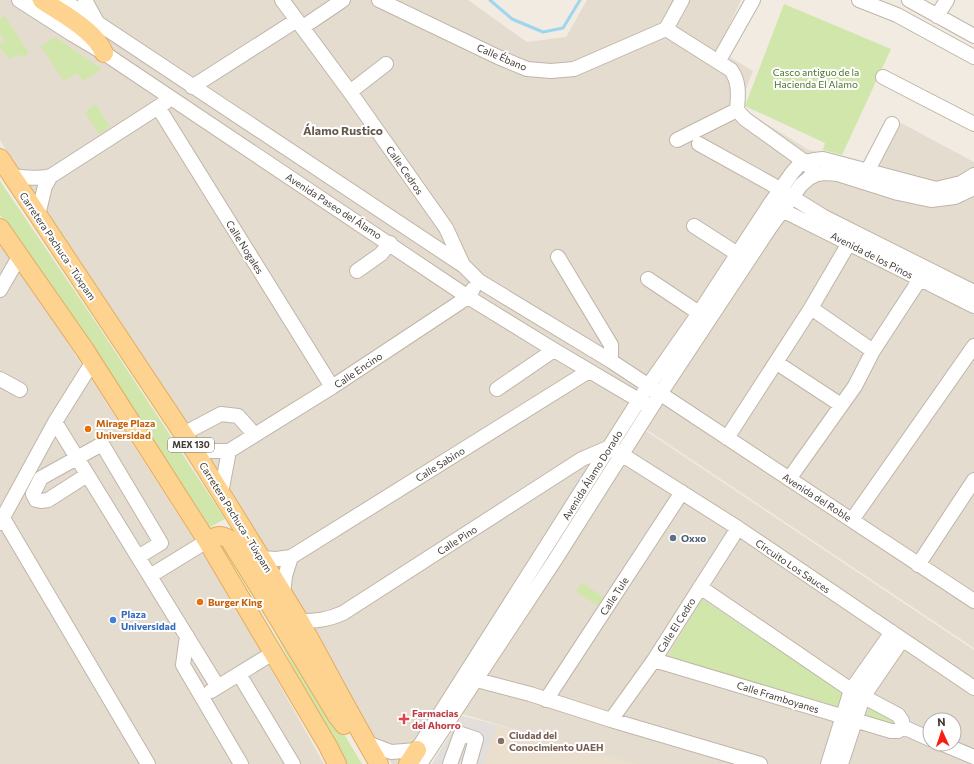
<svg xmlns="http://www.w3.org/2000/svg" width="974" height="764" viewBox="0 0 974 764" font-family="Commissioner,sans-serif">
<style>
.residential{fill:#e5dcd0;fill-rule:evenodd}
.education{fill:#eadfcc}
.green{fill:#d1e6ab}
.parking{fill:#e1dedb}
.lines{fill:none;stroke-linecap:round;stroke-linejoin:round}
.stream{stroke:#9ed6ef;stroke-width:3}
.minor-casing{stroke:#bfb5a8;stroke-width:16}
.major-casing{stroke:#e2ad60;stroke-width:20}
.minor{stroke:#fff;stroke-width:14}
.major{stroke:#fdd38f;stroke-width:18}
.food-dot{fill:#e8710a;stroke:#fff;stroke-width:1.5}
.service-dot{fill:#5c6f8a;stroke:#fff;stroke-width:1.5}
.shop-dot{fill:#3f7fe0;stroke:#fff;stroke-width:1.5}
.health-dot{fill:#e0444e;stroke:#fff;stroke-width:1.5}
.education-dot{fill:#8d6e63;stroke:#fff;stroke-width:1.5}
.labels{text-anchor:middle;stroke-width:4;stroke-linejoin:round;paint-order:stroke}
.shield{fill:#fff;stroke:#7b7670;stroke-width:1}
.shield-label{font-size:9px;font-weight:bold;fill:#423b33}
.street-label{font-size:10px;fill:#423b33;stroke:#fff}
.park-label{font-size:10px;fill:#4c7328;stroke:#fff}
.food-label{font-size:10px;font-weight:bold;fill:#c56008;stroke:#fff;text-anchor:start}
.service-label{font-size:10px;font-weight:bold;fill:#4e5e75;stroke:#fff;text-anchor:start}
.shop-label{font-size:10px;font-weight:bold;fill:#366cbe;stroke:#fff;text-anchor:start}
.health-label{font-size:10px;font-weight:bold;fill:#be3a42;stroke:#fff;text-anchor:start}
.education-label{font-size:10px;font-weight:bold;fill:#785e54;stroke:#fff;text-anchor:start}
.quarter-label{font-size:12px;font-weight:bold;fill:#65584a;stroke:#fff}
</style>
<rect width="100%" height="100%" fill="#f1ebe2"/>
<!-- residential -->
<path class="residential" d="M0,0H468L527,42L566,37L587,0H741L718,50L753,71L739,107L809,150L878,169L901,123L974,162V313L893,269L765,205L402,764H392L364,721L0,140Z
M774,214L892,271L974,315V648L638,424Z
M0,237L228,593L324,764H0Z
M637,425L974,650V764H632L452,711ZM930,720H954V744H930Z"/>
<!-- education -->
<path class="education" d="M462,716L497,725L637,764H432Z"/>
<!-- green -->
<path class="green" d="M784,4L891,49L842,155L823,150L825,143L745,106Z
M5,16L29,53L22,58L19,54L10,59L7,55L6,56L2,50L0,49V44L5,41L0,33V19Z
M55,37L102,69L83,81L77,73L64,81L40,46Z
M96,104L110,127L99,134L85,112Z
M0,181L99,327L225,519L210,527L83,333L0,215Z
M226,545L280,628L362,764H344L274,631L222,547Z
M582,583L604,597L598,606L576,592Z
M702,599L845,693L839,708L667,657Z
M872,708L894,721L892,725L868,717L866,715L869,709Z"/>
<!-- parking -->
<path class="parking" d="M462,716L497,725L484,764H432Z"/>
<g class="lines">
<!-- stream -->
<path class="stream" d="M490,0L512,19L543,32L563,28L580,0"/>
<defs>
<path id="minor" d="M19,0L72,34L104,53L468,297L554,350L647,405
M63,0L464,266L479,281L611,361L974,601
M85,0L97,22
M282,0L350,92L446,228L463,265
M379,0L498,57L527,69L551,71L574,69L666,29L682,0
M859,0L897,15L974,57
M909,0L974,36
M937,16L947,0
M303,27L343,0
M666,29L731,70C740,83 738,95 737,110L745,119L805,162L811,168
M718,62L753,0
M883,77L974,124
M192,87L297,20
M350,92L386,64
M158,107L332,387
M677,140L737,110
M699,144L771,184L824,217L974,292
M867,172L892,124
M12,176C25,178 37,179 51,176L166,102
M774,206L974,306
M38,215L45,186L51,176
M694,226L736,253
M558,257L611,345V361
M357,271L381,254L390,243
M648,279L699,313
M0,290L19,257
M811,308L873,351
M777,363L841,405
M0,379L20,390
M497,389L554,350
M55,422L218,687
M183,434L221,414L238,416L255,435
M727,438L811,308L849,243
M192,447L209,451H229L332,387L468,297L473,289
M87,475L48,500L41,501L36,500L33,494L41,478L102,444L161,543L138,557
M789,479L855,386L873,351L920,279
M221,493L229,451
M3,518L148,764
M852,520L974,346
M0,523L55,422L92,363
M261,558L276,559L291,557L589,371
M918,565L974,480
M150,576L207,541
M700,587L851,690L898,715L902,721L903,727
M283,595L285,576L291,557
M299,621C316,621 327,620 343,613L582,459L610,447L738,528L974,688
M187,636L183,665L241,764
M654,660L891,731H898L903,727
M239,674L293,764
M469,678L530,694L611,720L760,764
M211,691L273,653
M546,700L682,492
M611,720L654,660L738,528
M903,727L930,739
M365,742L391,752L417,750L648,386L699,313L770,204L792,173L798,166L805,162L814,160L823,159L936,189L961,183L974,175
M943,744L974,757
M420,764L555,560L660,394L769,229L801,185L809,178L817,174L825,173L838,174L898,193L931,200L955,197L974,188
M450,764L461,734L476,739L469,764
M828,764L851,690L892,632
M841,764L863,697L902,640"/>
<path id="major" d="M42,0C61,13 96,31 104,53
M0,158L192,447C228,504 264,562 299,620C326,668 351,717 379,764
M0,228L85,350L207,541L328,746L337,764
M207,541C216,536 219,534 229,539L264,595L337,716L344,725
M408,764L417,750"/>
</defs>
<!-- minor casing -->
<use href="#minor" class="minor-casing"/>
<!-- major casing -->
<use href="#major" class="major-casing"/>
<!-- minor -->
<use href="#minor" class="minor"/>
<!-- major -->
<use href="#major" class="major"/>
</g>
<!-- markers -->
<g class="food-dot">
<circle cx="88" cy="429" r="4"/>
<circle cx="200" cy="602" r="4"/>
</g>
<circle class="service-dot" cx="673" cy="538" r="4"/>
<circle class="shop-dot" cx="113" cy="620" r="4"/>
<path class="health-dot" d="M402 713h4v4h4v4h-4v4h-4v-4h-4v-4h4z"/>
<circle class="education-dot" cx="501" cy="741" r="4"/>
<g class="labels">
<!-- shield labels -->
<rect class="shield" x="168" y="438" width="46" height="14" rx="3"/>
<g class="shield-label">
<text x="191" y="448">MEX 130</text>
</g>
<!-- street labels -->
<g class="street-label">
<text transform="translate(502 57) rotate(23)" y="4">Calle Ébano</text>
<text transform="translate(405 170) rotate(55)" y="4">Calle Cedros</text>
<text transform="translate(334 206) rotate(33)" y="4">Avenida Paseo del Álamo</text>
<text transform="translate(58 246) rotate(56)" y="4">Carretera Pachuca - Túxpam</text>
<text transform="translate(245 247) rotate(58)" y="4">Calle Nogales</text>
<text transform="translate(872 255) rotate(27)" y="4">Avenida de los Pinos</text>
<text transform="translate(358 370) rotate(-34)" y="4">Calle Encino</text>
<text transform="translate(440 464) rotate(-32)" y="4">Calle Sabino</text>
<text transform="translate(592 475) rotate(-58)" y="4">Avenida Álamo Dorado</text>
<text transform="translate(817 497) rotate(33)" y="4">Avenida del Roble</text>
<text transform="translate(236 517) rotate(58)" y="4">Carretera Pachuca - Túxpam</text>
<text transform="translate(457 540) rotate(-33)" y="4">Calle Pino</text>
<text transform="translate(793 566) rotate(34)" y="4">Circuito Los Sauces</text>
<text transform="translate(614 596) rotate(-57)" y="4">Calle Tule</text>
<text transform="translate(676 625) rotate(-58)" y="4">Calle El Cedro</text>
<text transform="translate(778 697) rotate(17)" y="4">Calle Framboyanes</text>
</g>
<!-- park labels -->
<g class="park-label">
<text x="816" y="76">Casco antiguo de la<tspan x="816" dy="12">Hacienda El Alamo</tspan></text>
</g>
<!-- food labels -->
<g class="food-label">
<text x="96" y="427">Mirage Plaza<tspan x="96" dy="12">Universidad</tspan></text>
<text x="208" y="606">Burger King</text>
</g>
<!-- service labels -->
<g class="service-label">
<text x="681" y="542">Oxxo</text>
</g>
<!-- shop labels -->
<g class="shop-label">
<text x="121" y="618">Plaza<tspan x="121" dy="12">Universidad</tspan></text>
</g>
<!-- health labels -->
<g class="health-label">
<text x="412" y="717">Farmacias<tspan x="412" dy="12">del Ahorro</tspan></text>
</g>
<!-- education labels -->
<g class="education-label">
<text x="509" y="739">Ciudad del<tspan x="509" dy="12">Conocimiento UAEH</tspan></text>
</g>
<!-- quarter labels -->
<g class="quarter-label">
<text x="343" y="135">Álamo Rustico</text>
</g>
</g>
<!-- north arrow -->
<g transform="translate(942 732) rotate(357)"><circle r="19" fill="#ffffff" stroke="#b3b1ad"/>
<path d="M0-3L7 15L0 10L-7 15Z" fill="#f81d12"/>
<text y="-6" font-size="11" font-weight="bold" text-anchor="middle" fill="#423b33">N</text>
</g>
</svg>
